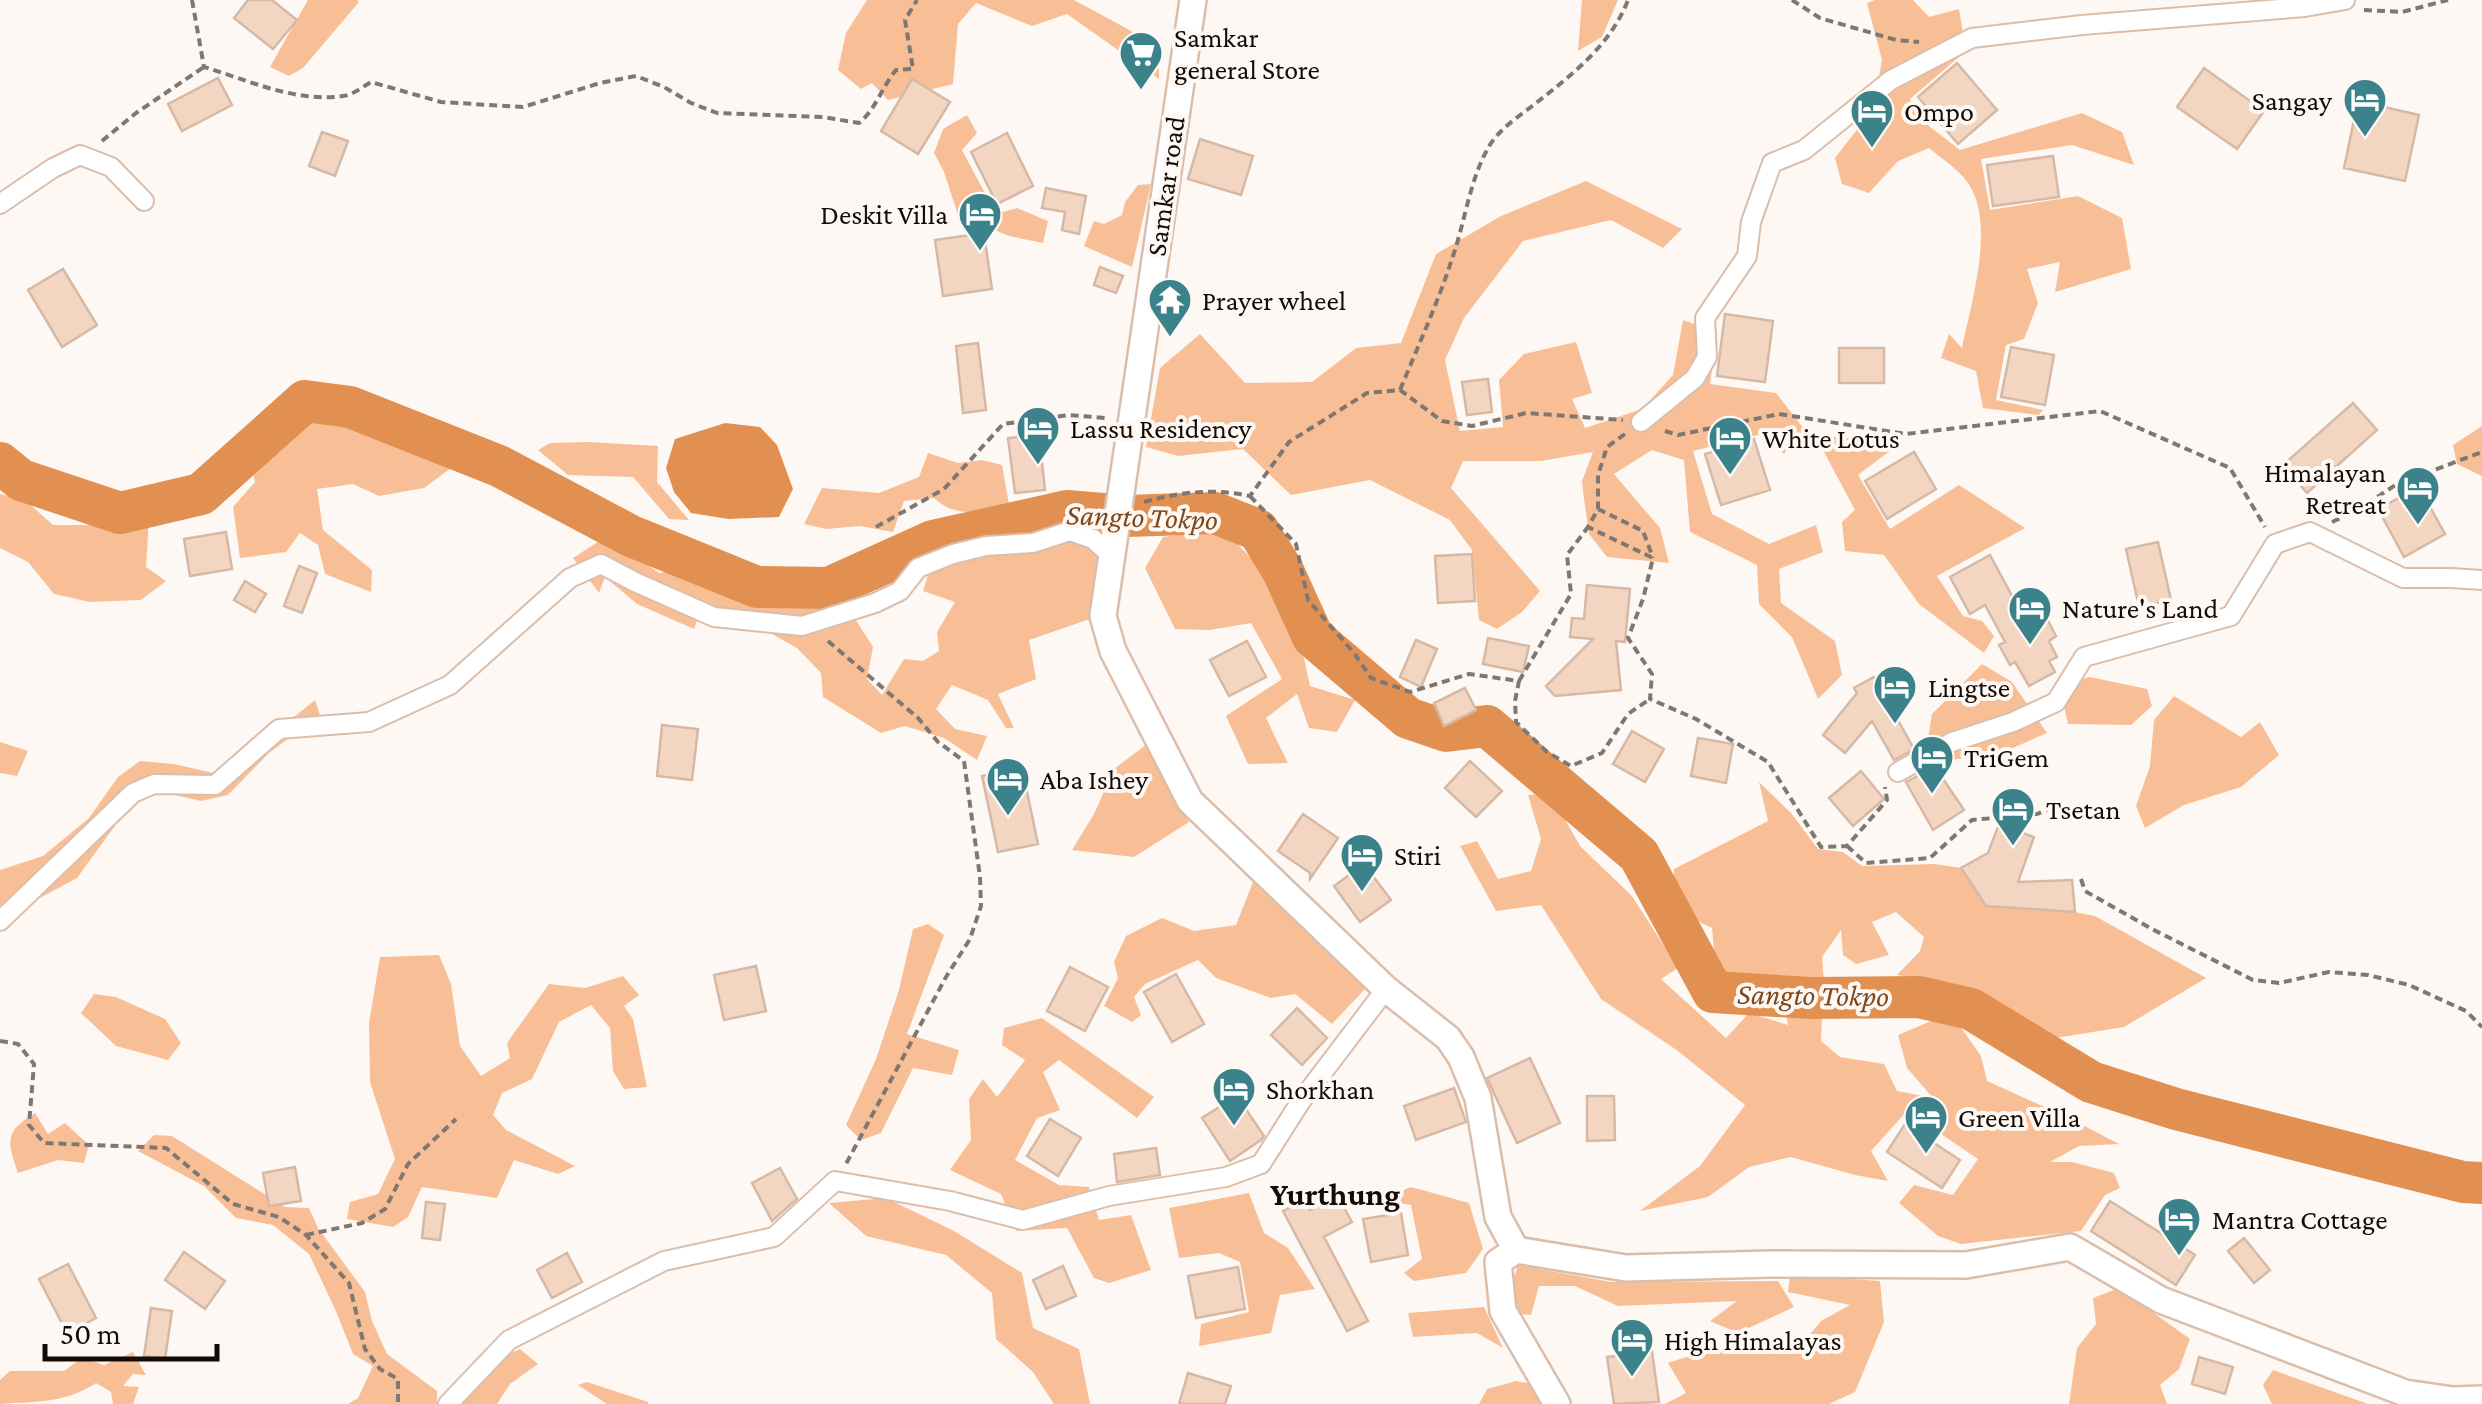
<svg xmlns="http://www.w3.org/2000/svg" width="2482" height="1404" viewBox="0 0 2482 1404" font-family="'Crimson Pro',serif">
<style>
.green{fill:#f8bf96}
.water{fill:#e19052}
.lines{fill:none;stroke-linecap:round;stroke-linejoin:round}
.river{stroke:#e19052;stroke-width:42}
.building{fill:#f3d6c2;stroke:#d6b9a5;stroke-width:2.5}
.street-casing{stroke:#dbbeaa;stroke-width:22}
.secondary-casing{stroke:#dbbeaa;stroke-width:30}
.path{stroke:#7f7772;stroke-width:4;stroke-dasharray:8 5;stroke-linecap:butt}
.street{stroke:#fff;stroke-width:18}
.secondary{stroke:#fff;stroke-width:25}
.labels{text-anchor:middle;stroke-width:8;stroke-linejoin:round;paint-order:stroke}
.poi-label{font-size:28px;fill:#150b05;stroke:#fef8f4;text-anchor:start}
.street-label{font-size:28px;fill:#150b05;stroke:#fef8f4}
.water-label{font-size:30px;font-style:italic;fill:#7e481c;stroke:#fef8f4}
.quarter-label{font-size:32px;font-weight:bold;fill:#150b05;stroke:#fef8f4}
</style>
<rect width="100%" height="100%" fill="#fef8f4"/>
<!-- green -->
<path class="green" d="M308,0H357L359,2L303,68L289,76L270,67Z
M867,0H1074L1159,46V79L1067,14L1032,26L976,3L958,24L953,84L888,100L872,83L861,89L838,70L846,33Z
M1582,0H1618L1602,37L1578,51Z
M1875,0H1913L1929,17L1959,9L1966,51L1910,99L1929,126L1960,150L2082,113L2122,132L2134,165L2072,145L1981,159L1990,210L2078,196L2122,218L2131,269L2055,292L2060,262L2027,269L2038,303L2024,339L2006,345L1996,400L2043,410L2039,415L1983,408L1976,371L1941,358L1949,334L1962,348C1971,303 1998,218 1965,179C1955,167 1941,158 1929,148L1898,161L1869,193L1842,184L1835,158L1873,109L1882,60L1867,3Z
M967,115L977,133L962,150L996,214L1017,208L1048,221L1043,243L1009,236L958,215L944,172L934,153L943,129Z
M1586,181L1682,229L1663,248L1611,220L1523,241L1464,318L1445,360L1460,431L1503,427L1499,380L1524,354L1576,342L1592,393L1572,399L1585,428L1642,409L1673,375L1683,320L1717,332L1710,384L1776,393L1804,429L1784,454L1762,434L1693,451L1712,514L1769,544L1816,525L1823,552L1779,569L1781,603L1835,641L1842,675L1818,699L1792,637L1759,604L1757,565L1690,532L1684,460L1652,450L1614,474L1660,528L1669,563L1607,557L1589,534L1583,491L1582,481L1593,452L1541,461H1463L1451,488L1540,591L1522,612L1497,629L1479,620L1472,550L1450,520L1370,480L1291,495L1243,449L1178,456L1146,447L1160,368L1200,334L1245,383L1312,382L1356,348L1401,343L1436,254L1501,216Z
M1151,184L1132,267L1084,246L1094,221L1104,224L1122,215L1125,202L1138,185Z
M318,418L365,434L451,468L424,488L379,496L353,484L317,489L323,530L372,570L371,592L325,574L318,545L300,533L286,552L240,558L233,507L255,482L251,464L295,428Z
M2482,426V476L2457,464L2453,445Z
M1830,436L1899,444L1858,475L1890,529L1959,485L2025,528L1937,576L1963,616L1982,621L1994,636L1984,653L1919,604L1884,555L1845,551L1842,522L1855,510L1824,452Z
M589,442L658,446L657,482L689,520L669,519L633,477L568,475L538,450L550,443Z
M928,453L958,463L982,460L1002,465L1009,505C982,512 956,519 934,498L904,501L893,532L860,526L826,529L804,524L822,488L879,493L919,477Z
M0,494L25,500L53,525H98L149,519L146,567L166,581L141,600L90,602L54,594L28,562L0,548Z
M1090,529L1099,554L1090,619L1029,640L1036,679L998,694L1014,728H1006L988,700L952,685L936,709L955,729L987,736L977,760L944,738L905,726L881,733L823,697L821,673L797,648L752,623L700,612L694,629L637,604L605,577L599,593L573,558L607,536L659,573L678,570L741,598L797,605L843,600L873,647L867,679L882,695L904,659L923,661L939,651L937,632L955,602L923,591L928,575L962,559L1027,551Z
M1223,529L1267,575L1295,615L1310,686L1355,700L1337,732L1309,728L1297,694L1266,718L1288,763L1248,764L1226,716L1282,679L1251,623L1210,630L1175,629L1145,568L1163,537Z
M1982,664L2012,682L2047,733L1999,754L1924,763L1932,714Z
M2090,677L2147,689L2152,706L2131,725L2068,724L2059,684Z
M2174,696L2241,737L2260,722L2279,755L2241,787L2184,805L2145,828L2136,806L2150,766L2154,720Z
M315,700L320,715L269,753L228,795L201,801L152,790L130,805L77,878L23,907L0,905V870L43,856L89,818L118,777L140,761L174,764L222,775Z
M0,742L28,751L17,776L0,773Z
M1147,744L1157,767L1189,822L1134,857L1072,850L1094,814L1114,769Z
M1759,782L1791,813L1818,849L1843,852L1862,866L1935,864L1961,868L1986,906L2075,912L2095,916L2206,978L2124,1027L2049,1039L1988,1009L1952,983L1897,975L1920,951L1924,937L1896,912L1872,922L1889,955L1856,964L1843,955L1841,930L1822,957L1824,983L1752,985L1716,975L1712,928L1674,910V869L1768,821Z
M1550,793L1580,846L1632,896L1678,968L1661,979L1726,1038L1749,1013L1788,1025L1786,1012L1822,1016L1821,1041L1840,1057L1884,1064L1897,1091L1933,1098L1907,1068L1898,1035L1931,1021L1960,1026L1981,1056L1987,1081L2069,1118L2119,1144L2079,1146L2050,1162H2072L2114,1173L2120,1188L2105,1195L2081,1231L1961,1244L1938,1236L1899,1203L1914,1185L1953,1195L1978,1159L1907,1111L1871,1151L1888,1181L1855,1175L1791,1157L1749,1167L1708,1197L1640,1211L1700,1166L1745,1105L1678,1051L1601,999L1541,905L1496,911L1460,846L1477,841L1498,879L1531,871L1541,839L1528,795Z
M1253,882L1365,989L1332,1024L1295,994L1271,998L1216,978L1198,960L1145,984L1134,997L1141,1015L1132,1022L1104,1006L1118,978L1114,962L1126,936L1162,918L1194,931L1236,925Z
M928,924L944,935L907,1034L959,1050L952,1075L913,1068L881,1133L861,1140L846,1125L876,1059L899,990L913,929Z
M439,955L451,984L460,1046L481,1076L510,1058L507,1043L549,984L585,988L623,976L639,995L624,1006L633,1019L647,1087L624,1089L613,1071L610,1028L591,1005L559,1022L532,1079L502,1093L493,1115L506,1130L575,1166L558,1174L514,1160L497,1198L422,1187L408,1217L393,1227L347,1219L350,1202L378,1194L395,1159L370,1082L369,1023L380,957Z
M94,994L116,997L165,1019L181,1043L168,1060L116,1046L81,1013Z
M1042,1018L1154,1097L1137,1118L1059,1060L1043,1072L1060,1110L1037,1118L1015,1160L1059,1185L1089,1187L1099,1220L1131,1215L1151,1270L1109,1283L1094,1278L1067,1228L1016,1231L1001,1194L950,1170L971,1140L969,1099L983,1079L997,1097L1025,1060L1002,1045L1004,1028Z
M35,1113L48,1134L65,1123L89,1145L84,1163L58,1160L18,1173C7,1141 4,1132 35,1113Z
M154,1135L172,1136L285,1207L309,1208L318,1228L365,1292L372,1321L387,1354L437,1391V1404H348L358,1398L373,1366L353,1354L335,1309L309,1254L273,1225L236,1218L204,1186L138,1151Z
M1411,1187L1469,1203L1483,1249L1466,1273L1414,1281L1404,1273L1422,1259L1411,1205L1380,1200Z
M1249,1193L1264,1233L1288,1248L1315,1289L1280,1295L1271,1333L1199,1346L1201,1324L1249,1312L1240,1262L1219,1253L1179,1258L1169,1208Z
M886,1198L954,1231L1022,1273L1033,1328L1079,1349L1090,1404H1054L1033,1372L996,1339L992,1293L946,1255L866,1236L829,1203Z
M1518,1265L1611,1282L1778,1281L1794,1307L1738,1333L1710,1321L1737,1301L1618,1306L1575,1286H1539L1531,1315L1519,1314L1513,1281Z
M1790,1275L1880,1281L1884,1322L1855,1392L1829,1404H1665L1686,1393L1668,1363C1712,1347 1756,1345 1803,1343L1821,1321L1850,1305L1788,1292Z
M2119,1288L2190,1339L2179,1369L2160,1385L2167,1404H2069L2077,1348L2096,1324L2093,1298Z
M1484,1307L1503,1348L1477,1333L1413,1337L1408,1313Z
M520,1349L538,1364L510,1384L497,1404H457L501,1358Z
M133,1352L146,1375L133,1374L123,1386L139,1387L133,1404H113L111,1392L96,1383C64,1404 37,1401 0,1404V1380L10,1371H64L82,1358L104,1365Z
M2273,1370L2368,1404H2272L2263,1385Z
M1516,1381L1534,1384L1552,1404H1479L1487,1389Z
M587,1382L648,1402V1404H607L578,1385Z"/>
<!-- water -->
<path class="water" d="M725,423L760,427L777,445L793,489L779,517L728,519L691,513L674,492L666,468L675,439Z"/>
<g class="lines">
<!-- river -->
<path class="river" d="M0,463L21,480L120,513L201,494L305,401L350,407L499,466L631,536L757,587L829,588L933,541L1067,511L1127,516L1215,513L1258,530L1283,571L1313,637L1408,718L1446,731L1487,726L1639,855L1713,992L1810,998L1919,997L1971,1009L2091,1082L2176,1109L2463,1182L2482,1183"/>
</g>
<!-- building -->
<path class="building" d="M248,0H272L297,20L273,49L234,18Z
M1957,63L1997,110L1958,144L1918,97Z
M2204,68L2264,111L2237,149L2177,107Z
M218,78L232,105L182,131L168,104Z
M912,79L950,102L918,154L881,131Z
M2358,101L2419,115L2405,181L2344,168Z
M322,132L348,141L335,176L309,166Z
M1007,133L1033,186L997,204L971,152Z
M1200,139L1253,156L1241,195L1188,179Z
M2053,156L2059,197L1993,206L1987,165Z
M1046,188L1086,196L1079,234L1062,230L1065,212L1042,208Z
M984,233L992,289L943,296L935,240Z
M1100,267L1123,276L1116,293L1094,285Z
M63,269L97,325L62,347L28,290Z
M1725,314L1773,321L1765,382L1717,376Z
M978,343L986,410L963,413L956,346Z
M2011,347L2054,355L2045,405L2001,397Z
M1839,348H1884V383H1839Z
M1488,379L1492,412L1467,415L1462,382Z
M2353,403L2377,430L2307,493L2283,465Z
M1039,435L1045,490L1015,493L1008,438Z
M1754,439L1770,490L1721,505L1705,454Z
M1914,452L1936,489L1887,519L1865,481Z
M2419,487L2445,534L2404,557L2378,509Z
M226,532L232,569L190,576L184,539Z
M2158,542L2171,600L2139,607L2126,549Z
M1472,554L1475,601L1438,603L1435,556Z
M1990,555L2018,607L2036,598L2056,636L2049,641L2057,657L2049,661L2055,672L2029,686L2015,662L2010,665L1999,645L2005,642L1985,605L1970,614L1950,577Z
M299,566L317,573L302,613L284,606Z
M245,581L266,594L255,612L234,600Z
M1587,585L1630,589L1625,642L1616,641L1621,690L1555,696L1546,686L1593,639L1570,637L1572,618L1584,619Z
M1488,638L1529,646L1523,672L1483,664Z
M1416,640L1437,649L1421,687L1400,677Z
M1247,641L1266,677L1229,696L1210,660Z
M1874,677L1914,749L1894,760L1872,721L1845,753L1823,735L1857,693L1854,688Z
M1465,688L1476,710L1444,726L1434,703Z
M662,725L698,729L692,780L657,776Z
M1632,731L1664,749L1645,782L1613,764Z
M1698,738L1733,744L1726,783L1691,776Z
M1470,761L1502,791L1476,817L1445,788Z
M1935,767L1964,810L1933,830L1906,782Z
M1022,768L1038,844L998,852L982,776Z
M1861,771L1884,799L1853,826L1829,798Z
M1303,814L1338,838L1310,879V873L1278,851Z
M1999,824L2034,837L2018,882L2072,880L2075,912L1986,906L1961,868L1988,853Z
M1364,864L1391,900L1360,922L1334,886Z
M756,966L766,1011L724,1020L714,975Z
M1070,967L1108,987L1085,1031L1047,1011Z
M1176,974L1204,1024L1172,1042L1144,992Z
M1297,1008L1327,1038L1302,1065L1271,1035Z
M1530,1058L1560,1123L1517,1143L1487,1078Z
M1454,1088L1466,1122L1416,1140L1404,1106Z
M1237,1096L1264,1136L1261,1140L1230,1161L1202,1118Z
M1587,1096H1614L1615,1140L1587,1141Z
M1050,1119L1081,1138L1058,1176L1027,1156Z
M1905,1124L1960,1160L1942,1188L1887,1152Z
M1156,1148L1160,1175L1117,1182L1114,1154Z
M295,1167L301,1201L269,1206L263,1173Z
M780,1168L797,1199L772,1221L752,1183Z
M1337,1195L1352,1222L1324,1237L1368,1321L1347,1331L1283,1211L1304,1200L1310,1210Z
M2110,1201L2195,1255L2176,1285L2091,1231Z
M426,1202L445,1204L440,1240L422,1238Z
M1401,1213L1408,1255L1371,1262L1363,1219Z
M2244,1238L2270,1270L2254,1283L2228,1251Z
M184,1252L225,1281L205,1309L165,1280Z
M567,1253L582,1282L552,1298L537,1270Z
M68,1264L96,1318L67,1333L39,1279Z
M1063,1266L1076,1296L1046,1309L1033,1280Z
M1238,1267L1245,1309L1196,1318L1188,1276Z
M151,1308L172,1311L165,1359L144,1356Z
M1652,1351L1659,1402L1614,1404L1607,1357Z
M2199,1357L2233,1367L2225,1394L2192,1384Z
M1188,1373L1231,1386L1225,1404H1179Z"/>
<g class="lines">
<defs>
<path id="street" d="M0,204L53,168L80,155L111,167L144,201
M1641,422L1695,378L1707,357L1705,318L1747,256L1751,222L1772,163L1804,150L1891,80L1972,38L2082,25L2305,7L2345,0
M1898,772L1952,742L2013,722L2056,702L2084,657L2231,616L2275,544L2310,532L2403,578H2451L2482,580
M0,921L133,793L154,784L215,785L279,729L369,722L450,685L570,578L601,564L635,582L714,617L802,626L875,603L900,591L918,568L953,554L986,546L1033,543L1070,531L1093,539L1112,556
M448,1404L509,1340L664,1261L774,1237L835,1181L950,1201L1023,1220L1109,1196L1226,1177L1261,1164L1301,1101L1386,989"/>
<path id="secondary" d="M1193,0L1103,616L1113,651L1190,801L1386,989L1448,1038L1461,1057L1478,1098L1498,1217L1516,1250
M1516,1250L1626,1268L1770,1264L1966,1265L2070,1247L2161,1300L2405,1393L2453,1400L2482,1399
M1516,1250L1498,1262L1503,1311L1557,1404"/>
</defs>
<!-- street casing -->
<use href="#street" class="street-casing"/>
<!-- secondary casing -->
<use href="#secondary" class="secondary-casing"/>
<!-- path -->
<path class="path" d="M192,0L204,67C248,80 296,103 343,96C353,95 362,87 371,82L441,102L523,107L600,83L636,76L664,87L691,103L717,113L823,117L859,123C876,109 882,87 896,70L913,69L905,20L917,0
M1792,0L1820,18L1896,40L1919,42
M2364,10L2402,12L2448,0
M102,141L136,113L204,67
M1400,390C1419,344 1439,300 1454,253C1465,220 1470,181 1487,150C1496,132 1515,119 1531,107C1569,77 1610,47 1628,0
M1665,431L1678,435L1779,414L1906,434L2100,411L2230,468L2265,527
M1625,434L1607,447L1598,475V509L1588,527L1653,558L1643,599L1628,638L1652,674L1650,699L1696,719L1768,762L1821,847L1847,846L1887,800L1885,787
M1250,496L1296,544L1308,600L1354,653L1371,678L1410,692L1469,674L1519,681L1515,701L1516,722L1547,752L1571,766L1602,753L1628,714L1650,699
M1144,502C1181,492 1212,488 1250,496L1289,442L1367,393L1400,390L1442,421L1472,426L1526,413L1623,420
M1598,509L1643,531L1653,558
M2332,522L2356,511L2397,484L2482,452
M876,527L944,489L1003,424L1069,415L1106,418
M828,641L918,718L938,742L964,761L980,877L981,906L970,939L946,977L846,1164
M1519,681L1571,594L1567,555L1588,527
M1847,846L1866,863L1930,858L1972,820L2037,814L2054,807H2102L2104,813
M2081,879L2085,891L2152,929L2253,980L2279,983L2329,972L2368,975L2409,985L2466,1011L2482,1027
M0,1041L18,1044L34,1064L29,1125L44,1143L166,1148L233,1204L279,1217L306,1235L349,1283L365,1349L380,1369L398,1379V1404
M306,1235L362,1223L385,1209L408,1164L456,1119"/>
<!-- street -->
<use href="#street" class="street"/>
<!-- secondary -->
<use href="#secondary" class="secondary"/>
</g>
<!-- icons -->
<defs>
<symbol id="supermarket-pin" viewBox="-11 -11 22 30"><path d="M0 17L-7.5 6A9.5 9.5 0 1 1 7.5 6Z" fill="#3b828b" stroke="#fef8f4"/><path d="M-6-5.5h2.5l.6 2H6L4.5 2H-2.5L-4.4-4H-6ZM-1.5 3.2a1.3 1.3 0 1 0 .1 0ZM3 3.2a1.3 1.3 0 1 0 .1 0Z" fill="#fff"/></symbol>
<symbol id="hotel-pin" viewBox="-11 -11 22 30"><path d="M0 17L-7.5 6A9.5 9.5 0 1 1 7.5 6Z" fill="#3b828b" stroke="#fef8f4"/><path d="M-6-4.5h1.5V1H6V5H4.5V3h-9V5H-6ZM-4 0a1.8 1.8 0 1 1 3.6 0ZM.5 0V-2.5h3Q6-2.5 6 0Z" fill="#fff"/></symbol>
<symbol id="temple-pin" viewBox="-11 -11 22 30"><path d="M0 17L-7.5 6A9.5 9.5 0 1 1 7.5 6Z" fill="#3b828b" stroke="#fef8f4"/><path d="M0-6L5-2H3V0L6.5 2.5H4V6H1.5V3h-3V6H-4V2.5H-6.5L-3 0V-2H-5Z" fill="#fff"/></symbol>
</defs>
<g fill-rule="evenodd">
<use href="#supermarket-pin" x="1116" y="28" width="50" height="68"/>
<use href="#hotel-pin" x="2340" y="75" width="50" height="68"/>
<use href="#hotel-pin" x="1847" y="86" width="50" height="68"/>
<use href="#hotel-pin" x="955" y="189" width="50" height="68"/>
<use href="#temple-pin" x="1145" y="275" width="50" height="68"/>
<use href="#hotel-pin" x="1013" y="403" width="50" height="68"/>
<use href="#hotel-pin" x="1705" y="413" width="50" height="68"/>
<use href="#hotel-pin" x="2393" y="463" width="50" height="68"/>
<use href="#hotel-pin" x="2005" y="583" width="50" height="68"/>
<use href="#hotel-pin" x="1870" y="662" width="50" height="68"/>
<use href="#hotel-pin" x="1907" y="732" width="50" height="68"/>
<use href="#hotel-pin" x="983" y="754" width="50" height="68"/>
<use href="#hotel-pin" x="1988" y="784" width="50" height="68"/>
<use href="#hotel-pin" x="1337" y="830" width="50" height="68"/>
<use href="#hotel-pin" x="1209" y="1064" width="50" height="68"/>
<use href="#hotel-pin" x="1901" y="1092" width="50" height="68"/>
<use href="#hotel-pin" x="2154" y="1194" width="50" height="68"/>
<use href="#hotel-pin" x="1607" y="1315" width="50" height="68"/>
</g>
<g class="labels">
<!-- poi labels -->
<g class="poi-label">
<text x="1174" y="47">Samkar<tspan x="1174" dy="32">general Store</tspan></text>
<text x="2332" y="110" text-anchor="end">Sangay</text>
<text x="1904" y="121">Ompo</text>
<text x="948" y="224" text-anchor="end">Deskit Villa</text>
<text x="1202" y="310">Prayer wheel</text>
<text x="1070" y="438">Lassu Residency</text>
<text x="1762" y="448">White Lotus</text>
<text x="2386" y="482" text-anchor="end">Himalayan<tspan x="2386" dy="32">Retreat</tspan></text>
<text x="2062" y="618">Nature's Land</text>
<text x="1928" y="697">Lingtse</text>
<text x="1964" y="767">TriGem</text>
<text x="1040" y="789">Aba Ishey</text>
<text x="2046" y="819">Tsetan</text>
<text x="1394" y="865">Stiri</text>
<text x="1266" y="1099">Shorkhan</text>
<text x="1958" y="1127">Green Villa</text>
<text x="2212" y="1229">Mantra Cottage</text>
<text x="1664" y="1350">High Himalayas</text>
</g>
<!-- street labels -->
<g class="street-label">
<text transform="translate(1165 186) rotate(-82)" y="10">Samkar road</text>
</g>
<!-- water labels -->
<g class="water-label">
<text transform="translate(1142 517) rotate(2)" y="10">Sangto Tokpo</text>
<text transform="translate(1813 995) rotate(1)" y="10">Sangto Tokpo</text>
</g>
<!-- quarter labels -->
<g class="quarter-label">
<text x="1335" y="1205">Yurthung</text>
</g>
</g>
<!-- scale -->
<path d="M45 1344v15h172v-15" fill="none" stroke="#150b05" stroke-width="5"/>
<text x="60" y="1344" font-size="30" fill="#150b05" stroke="#fef8f4" stroke-width="8" paint-order="stroke">50 m</text>
</svg>
